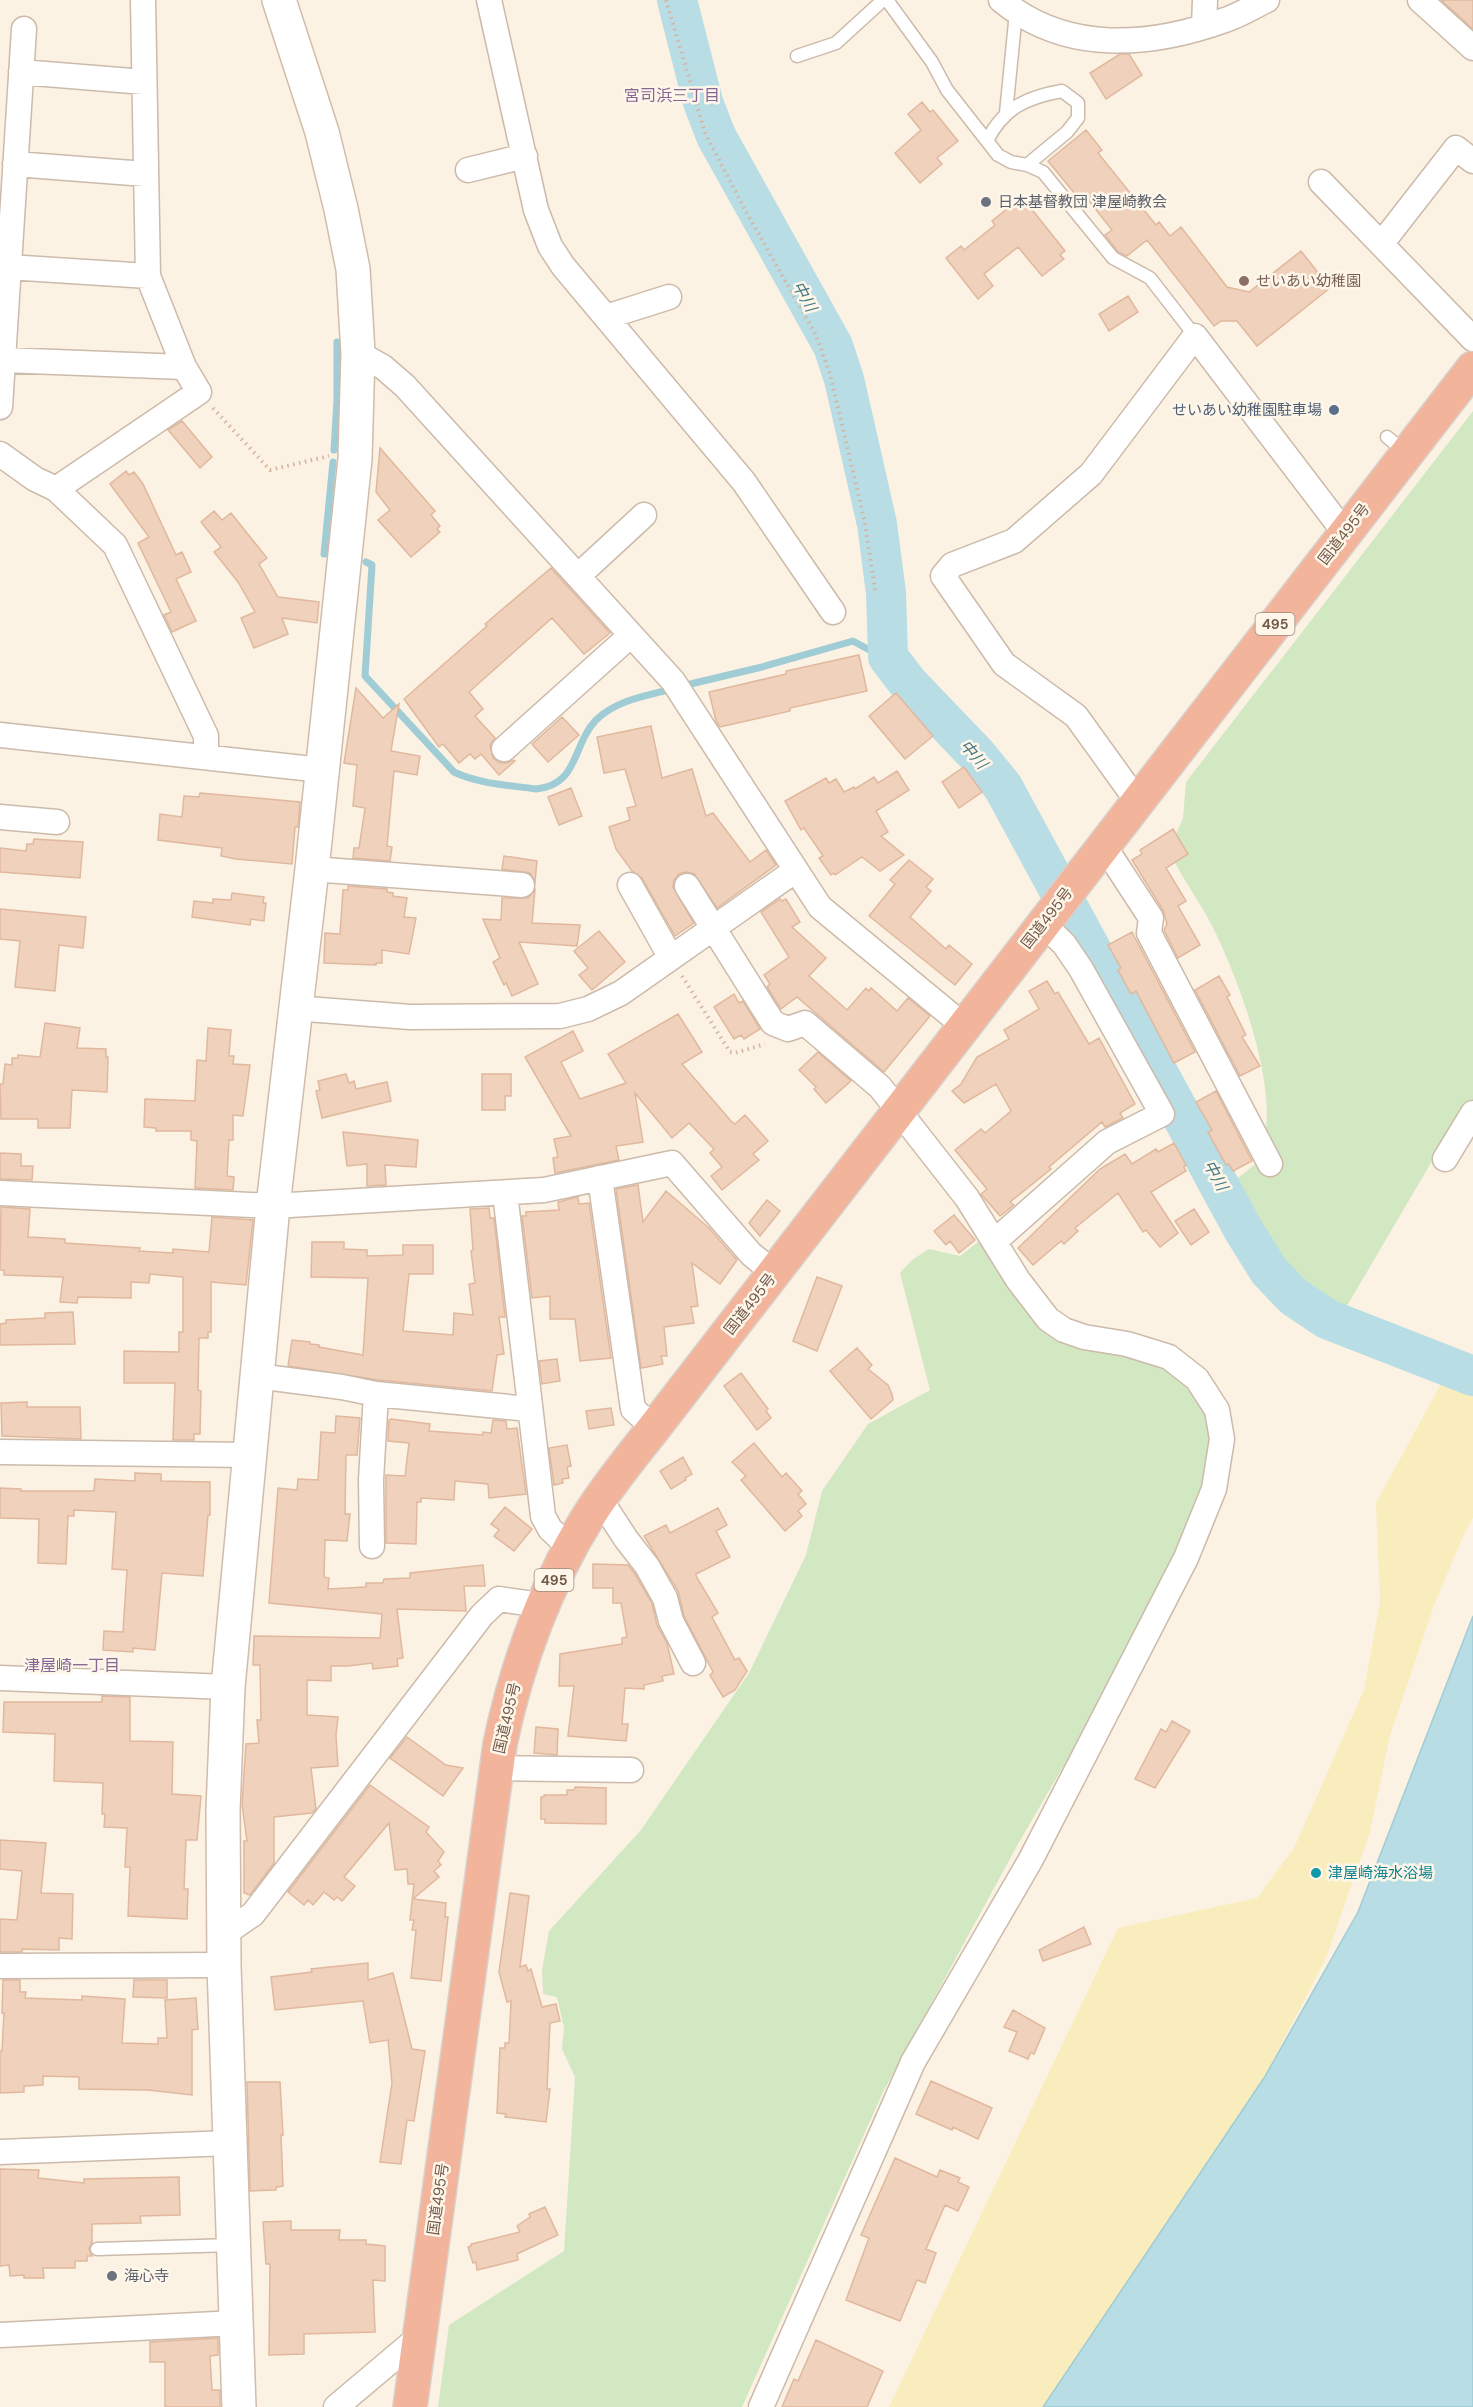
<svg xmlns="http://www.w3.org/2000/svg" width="1473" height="2407" viewBox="0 0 1473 2407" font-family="'DM Sans','Noto Sans JP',sans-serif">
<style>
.green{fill:#d1e8c2}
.sand{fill:#f9edbe}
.water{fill:#b8dde4;stroke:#9fccd5;stroke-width:1.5}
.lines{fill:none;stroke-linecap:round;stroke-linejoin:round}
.stream{stroke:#9fccd5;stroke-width:7}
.river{stroke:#b8dde4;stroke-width:40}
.building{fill:#efd1bc;stroke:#e1b89d;stroke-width:1.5}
.lane-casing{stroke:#ccbaaa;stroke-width:15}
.street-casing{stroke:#ccbaaa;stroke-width:27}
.secondary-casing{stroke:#d1bcaa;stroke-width:36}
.highway-casing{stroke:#d8d1cc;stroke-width:36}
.path{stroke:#d4b49f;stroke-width:4;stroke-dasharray:1.5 4.5;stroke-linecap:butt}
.lane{stroke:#fff;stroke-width:12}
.street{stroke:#fff;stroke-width:24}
.secondary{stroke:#fff;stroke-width:33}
.highway{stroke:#f3b49c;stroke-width:33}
.worship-dot{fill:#6b7280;stroke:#fef6e9;stroke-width:2}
.education-dot{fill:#8d6e63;stroke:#fef6e9;stroke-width:2}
.service-dot{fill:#5c6f8a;stroke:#fef6e9;stroke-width:2}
.culture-dot{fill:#0f9aa8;stroke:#fef6e9;stroke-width:2}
.labels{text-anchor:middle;stroke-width:5;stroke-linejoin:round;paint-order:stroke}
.shield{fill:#fef6e9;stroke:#9c887a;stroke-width:1.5}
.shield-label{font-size:14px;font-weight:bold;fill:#72594a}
.worship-label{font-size:15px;fill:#5b616d;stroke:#fef6e9;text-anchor:start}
.education-label{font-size:15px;fill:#785e54;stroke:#fef6e9;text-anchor:start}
.service-label{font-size:15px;fill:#4e5e75;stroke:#fef6e9;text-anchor:end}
.street-label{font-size:15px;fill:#72594a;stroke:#fef6e9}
.culture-label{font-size:15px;fill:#0d838f;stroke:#fef6e9;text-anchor:start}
.neighbourhood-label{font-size:16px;fill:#866695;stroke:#fef6e9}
.water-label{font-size:16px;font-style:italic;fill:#457985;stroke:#fef6e9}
</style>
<rect width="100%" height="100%" fill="#fbf2e3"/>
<!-- green -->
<path class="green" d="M1473,411V1100L1435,1156L1344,1311C1336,1308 1325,1305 1318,1301C1278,1274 1255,1223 1233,1182L1271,1151L1264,1141C1277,1085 1242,990 1218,938C1205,908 1183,881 1169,851L1183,818L1186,782Z
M982,1239L1013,1292L1158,1364L1178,1376L1198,1398L1205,1412L1213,1448L1209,1467L1182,1541L1095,1712L1018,1844L883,2092L742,2407H438L449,2325L564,2251L575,2077L562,2049L564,2028L557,1997L543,1994L542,1970L549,1931L641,1830L749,1673L806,1555L822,1491L868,1424L930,1390L900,1273L912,1260L929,1249L960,1256Z"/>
<!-- sand -->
<path class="sand" d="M1447,1373L1473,1385V1518L1465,1532L1435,1603L1390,1735L1370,1832L1326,1958L1264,2078L1043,2407H889L1118,1928L1257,1898L1294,1848L1364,1690L1380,1602L1376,1503Z"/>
<!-- water -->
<path class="water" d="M1473,1616V2407H1043L1264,2078L1358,1912Z"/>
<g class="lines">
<!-- stream -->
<path class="stream" d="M334,450L337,400V342
M324,554L333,462
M366,562L372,565L365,676L454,772C479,784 509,785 536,789C579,785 572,745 596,720C617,700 645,696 672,689
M682,686L762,667L853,641L884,658L888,657"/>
<!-- river -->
<path class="river" d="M677,0L703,102L716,136L833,346L844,379L877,524L886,593L888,657L908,683L977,755L1003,787L1244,1231L1269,1271L1294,1297L1327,1319L1473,1376"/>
</g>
<!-- building -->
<path class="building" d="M1441,0H1473V29Z
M1120,54H1129L1142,75L1106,99L1090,73Z
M922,102L930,112L933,110L958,141L937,158L942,164L920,183L895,153L921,130L908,114Z
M1086,130L1102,150L1098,153L1156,225L1159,222L1170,236L1181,227L1227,287L1249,292L1301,251L1330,288L1257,346L1237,321H1221L1214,326L1147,240L1127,256L1118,252L1105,235L1112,230L1089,201L1084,205L1048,161Z
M1022,197L1065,251L1060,255L1064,259L1042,276L1018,247L984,274L993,286L978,299L946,258L961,246L964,250L995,225L992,221Z
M1128,296L1138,312L1109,331L1099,314Z
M182,421L212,457L200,468L168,430Z
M380,448L435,511L431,515L440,526L437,529L440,532L411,557L378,520L390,510L376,492Z
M126,471L129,475L134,472L143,484L176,555L182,552L191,572L176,579L196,621L172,632L164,615L171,612L138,543L149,537L110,484Z
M214,511L222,520L231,513L267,558L259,564L278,597L319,602L317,623L282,618L288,634L254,648L241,618L255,612L238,582L214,552L221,547L201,522Z
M551,568L610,633L584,654L552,618L469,692L483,709L475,716L495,738L490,745L493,758L500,763H507L513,760L515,761L499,775L481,754L475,759L470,754L459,763L443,744L439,747L404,699L487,626L485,624Z
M859,655L867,691L790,708V711L720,727L716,721L709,692L786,674V671Z
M356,688L383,718L399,704L391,751L420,756L417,775L394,771L387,846L392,847L390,861L353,858L354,848H359L365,808L353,806L357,765L344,763Z
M896,693L933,736L905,759L869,716Z
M562,717L579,735L548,762L532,744Z
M651,726L662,778L692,769L706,816L713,813L750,862L766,850L776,865L717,908L694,874L687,872L679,874L674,880L673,887L694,923L675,936L642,878L632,871L616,849L609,827L630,820L627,808L636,806L625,769L604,773L597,737Z
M964,767L982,792L959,808L942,782Z
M897,771L909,790L876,811L888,832L881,836L904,855L880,871L862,857L835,875L834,873L831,875L819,858L823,856L804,828L801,830L785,801L826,778L829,783L836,779L844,792L854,787L855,789L874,777L878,783Z
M571,788L582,816L559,825L548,797Z
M200,793L300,802L298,827H295L292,864L236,859L221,856L222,848L158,840L160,814L182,817L184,796L199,797Z
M1173,829L1188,854L1166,868L1186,901L1178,906L1200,945L1178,958L1164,930L1167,924L1163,910L1132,860L1142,854L1140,850Z
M34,839L83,842L80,878L0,872V848L26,851L27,844H33Z
M504,856L537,861L535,882L530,873L502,869Z
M909,860L933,879L926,887L931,891L910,917L946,949L949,945L972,964L955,985L869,916L895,884L890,880Z
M348,886L387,889V892L393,893V896L407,898L404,917L416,918L409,954L382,950V963H376V965L324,963L325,933L340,934L343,890H348Z
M535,890L532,923L580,925L577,946L519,942L538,984L512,996L506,983L504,985L493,962L500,958L483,919L501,920L502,898H528Z
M232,893L264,897L263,903H266L264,921L251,919L250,925L192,917L194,901L213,903V899L231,900Z
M780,899L782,901L786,899L800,922L792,927L826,958L809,976L847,1010L866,988L869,991L871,988L897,1011L908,998L930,1016L884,1072L797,997L781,1009L767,987L770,984L764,975L789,957L761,912Z
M0,909L86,917L83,948L59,945L55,991L15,987L20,941L0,939Z
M599,931L625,962L592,990L579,975L588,968L574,951Z
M1132,932L1195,1052L1174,1063L1136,991L1131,994L1118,970L1121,968L1108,945Z
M1219,976L1230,995L1227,997L1246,1035L1242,1037L1260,1066L1240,1076L1195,990Z
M1047,981L1055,994L1058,992L1089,1044L1099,1038L1135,1104L1120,1113L1123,1118L1105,1127L1102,1122L1049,1167L1051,1169L1010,1202L1014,1205L1000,1216L981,1194L987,1189L955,1150L981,1129L985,1133L1011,1111L996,1084L964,1103L952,1091L961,1084L977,1057L1009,1039L1004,1030L1039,1009L1029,991Z
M734,994L739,1003L743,1001L760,1029L744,1039L741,1035L734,1039L714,1007Z
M678,1014L702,1052L682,1064L731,1121L735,1124L745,1115L768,1141L753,1154L759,1160L722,1190L711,1176L722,1167L710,1153L714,1149L689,1123L672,1138L635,1093L643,1142L616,1146L619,1160L555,1173L553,1158L558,1157L554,1139L571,1136L525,1057L573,1031L583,1051L561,1062L580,1099L626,1083L608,1054Z
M45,1023L80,1028L77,1048L106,1049V1057H108L107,1092L72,1090L70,1128H38V1119H1L0,1084H3L5,1064L12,1065V1058H18V1055L40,1057Z
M208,1028L231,1030L229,1056H234L233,1064L250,1065L243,1116L233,1115V1140H229L227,1176L234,1177L233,1190L195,1188L197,1141L191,1140V1131H156V1128L144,1127L145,1099L195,1101L197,1060L206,1061Z
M818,1052L851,1081L826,1103L814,1089L816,1087L799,1070Z
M346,1074L349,1083L354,1081L356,1089L387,1082L391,1101L322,1118L316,1091L320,1090L318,1081Z
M482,1074H511V1096H505V1110H482Z
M1216,1091L1252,1161L1233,1171L1229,1164L1226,1165L1208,1132L1212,1130L1196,1102Z
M343,1132L418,1140L416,1167L385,1165L386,1185L367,1186V1164L347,1166Z
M1174,1143L1186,1165L1184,1167L1186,1171L1151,1192L1178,1233L1160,1247L1146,1230L1143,1232L1118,1193L1075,1228L1078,1231L1064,1244L1061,1241L1033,1265L1018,1248L1100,1169L1125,1154L1132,1164L1156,1149L1158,1152Z
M0,1153L21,1154V1166H33L32,1180L0,1179Z
M638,1185L643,1222L666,1191L709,1228L737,1260L720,1284L692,1263L698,1306L691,1307L694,1323L664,1327L667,1356H661L663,1364L641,1368L616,1189Z
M578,1197L579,1204L589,1203L611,1358L580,1361L575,1319H550V1296L532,1298L522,1216H526V1212L559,1210L558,1202Z
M767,1200L780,1211L760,1236L749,1223Z
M1,1207L30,1209L28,1237L65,1239V1243L140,1248L139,1251L173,1253V1249L209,1252L212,1217L253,1220L246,1285L211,1282V1332H208V1338H199L198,1390L201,1391L200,1434H194V1440H173L175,1383H124V1351L179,1352V1332H183V1277L150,1274L149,1283L131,1282V1298L78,1297L77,1303L60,1302L63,1277L4,1275V1270H0Z
M489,1208L490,1218H494L505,1317H499L504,1354L497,1355L492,1391L378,1380L288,1366L292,1340L310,1342V1344L319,1345V1347L363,1355L368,1278L311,1277L312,1242H344V1249L367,1250V1256L403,1255V1245H433V1274H409L403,1331L453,1335L454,1313L473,1315L469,1284L475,1283L471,1251L473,1250L470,1209Z
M1194,1209L1209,1232L1191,1245L1175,1221Z
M954,1215L975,1240L959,1253L950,1241L946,1245L934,1231Z
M817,1277L842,1286L817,1351L793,1341Z
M73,1312L75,1344L0,1345V1324L6,1323V1320L45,1318V1313Z
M857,1348L872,1365L868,1369L888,1385L892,1394L893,1400L871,1419L830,1371Z
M557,1359L560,1381L542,1384L539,1361Z
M741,1373L768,1409L766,1411L771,1418L757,1430L724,1386Z
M27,1402V1407H80L81,1439L2,1436L1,1403Z
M611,1408L614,1425L589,1429L586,1411Z
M336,1416L360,1418L357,1455H346L345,1514H350L347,1541L325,1540L324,1577L329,1578L328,1589L366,1587V1583H383L384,1579L410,1578V1573L483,1565L485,1586H464L466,1611L397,1609L403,1658L397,1659L398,1666L373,1669L372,1663L348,1666H331V1681L307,1680V1715L338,1717L336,1735L338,1766L311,1768L316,1809L312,1813L274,1817V1863L250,1895L244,1893V1841H247L242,1804L246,1744L259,1743L257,1720H261L260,1665H253L254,1636L380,1638L382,1614L269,1603L278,1488L297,1490L298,1479L318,1480L321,1432L335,1433Z
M391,1419L430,1424L429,1431L483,1435V1432L491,1433L493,1420L506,1421L507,1429L517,1428L526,1494L489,1498L488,1484L455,1481L454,1500L421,1498V1502H417L416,1544L386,1543V1475L405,1476L409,1443L388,1441L389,1420Z
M754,1443L782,1477L786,1473L802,1491L798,1494L806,1504L798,1511L802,1516L785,1531L741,1480L746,1476L732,1462Z
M567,1445L571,1466L567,1467L569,1478L562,1479L563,1483L554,1485L549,1448Z
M683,1457L692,1474L685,1478L686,1480L671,1489L660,1471Z
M135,1473L161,1474V1481L210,1482V1515H208L203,1576L162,1573L155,1650L133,1648V1652L103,1650L104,1631L123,1632L127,1570L112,1569L116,1512L74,1510V1516H68L66,1564L38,1563L39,1519L0,1518V1488L21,1489V1491H94L95,1479L135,1481Z
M505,1507L532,1529L514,1551L494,1536L499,1530L491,1524Z
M718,1508L727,1525L716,1531L730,1557L696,1574V1576L718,1613L712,1617L735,1660L739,1658L747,1671L735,1690L723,1697L710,1675L713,1672L684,1616L678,1591L644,1536L666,1525L670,1533Z
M593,1564L628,1565L635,1574L652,1603L657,1625L667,1643L674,1674L662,1676L663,1681L644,1685V1689L625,1688L622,1724H628L626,1741L568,1736L574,1686H559L560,1654L622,1644V1638L627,1637L621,1603H613V1588H593Z
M102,1696L130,1697V1741L173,1742L172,1794L201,1796L197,1840H186L184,1889H188L187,1919L128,1916L130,1867H125L127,1828L104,1827L105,1814H102L103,1783L54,1781L55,1734L3,1732L4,1702H102Z
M1172,1721L1190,1731L1155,1788L1135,1779L1161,1729L1166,1732Z
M536,1727L558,1729L557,1755L534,1753Z
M407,1737L446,1765L463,1768L443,1796L390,1758Z
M370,1785L429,1827L426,1832L444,1852L438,1861L441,1865L434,1871L439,1877L413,1899L446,1903L445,1917H448L441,1981L411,1978L416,1930H412L414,1920H410L414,1884H408L407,1869L395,1870L389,1823L344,1877L355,1886L342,1901L337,1897L334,1900L324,1892L313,1905L308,1900L304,1905L288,1892Z
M575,1787L606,1788V1824L545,1823V1819H541V1797H544V1795H567V1790H574Z
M0,1840L46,1843L41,1893L73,1894L72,1939L59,1938V1950L22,1949V1952H0V1919L17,1920L22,1871L0,1869Z
M510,1893L529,1896L520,1967L526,1965L528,1971L531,1969L542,2007L556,2004L560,2021L550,2023L547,2089H550L546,2122L505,2117L506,2114L497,2113L500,2048H505V2043H509L511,2001L507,2002L499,1972Z
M1084,1927L1091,1944L1043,1961L1039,1950Z
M368,1963V1980L393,1973L412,2049L425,2051L414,2121L407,2120L401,2164L380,2162L392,2083L388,2040L370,2043L363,2001L275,2010L271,1977L312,1972L311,1969Z
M3,1980H20V1992H26L25,1998L82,2000V1996L125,1999L122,2043L158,2044V2038H167L165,2000L196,1998L198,2029L192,2030V2095L148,2090L79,2089V2077L43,2076V2085L24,2086V2092L0,2093V2051H2L4,2013H2Z
M134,1980H167V1998L133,1997Z
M1013,2010L1045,2028L1034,2054L1031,2052L1028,2059L1009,2051L1017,2032L1004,2027Z
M931,2081L992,2108L978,2139L953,2127L952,2130L916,2114Z
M247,2082H280L283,2135H281L283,2186L276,2187V2190L250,2191Z
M895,2158L937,2177L940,2170L960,2178L958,2182L969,2187L958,2211L945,2205L926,2249L936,2253L925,2283L917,2280L900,2321L846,2300L869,2238L861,2235Z
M0,2169L39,2170L38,2178L84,2183V2179L179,2177L180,2215L140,2216L141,2223L92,2224V2242L89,2249L92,2256H87V2261H75V2268H43L44,2278H24V2275L10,2276L9,2265L0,2266Z
M545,2207L558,2235L517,2254L518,2260L477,2270L476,2262L473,2263L468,2247L471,2246V2244L520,2232L517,2226L530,2217L529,2214Z
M291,2221V2230H340L339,2240H366V2244L385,2246V2281L373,2280L375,2332L304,2334V2354L269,2355L270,2264H266L263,2222Z
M218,2338V2355L210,2356L212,2390H220V2407H165V2362H150V2342Z
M816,2340L883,2371L867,2407H782L794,2379L798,2381Z"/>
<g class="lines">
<defs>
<path id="lane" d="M887,0L932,62L947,90L998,155L1011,162L1027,165L1043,172L1113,258L1150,278L1195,336
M797,56L836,43L883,0
M1006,113L1016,12
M987,141C1003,108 1027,97 1062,91L1078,103V118L1067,132L1027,165
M1387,437L1407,453
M97,2249L233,2245"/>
<path id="street" d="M489,0L536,210L550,246L563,266L744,482L833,612
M1001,0C1066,54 1150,47 1225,20C1240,15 1253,7 1267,0
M1420,0L1473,48
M1204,26L1205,0
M21,72L144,82
M15,164L145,174
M468,170L525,156
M1321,182L1473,339
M1382,243L1456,148L1473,161
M8,267L148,276
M606,317L669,297
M358,353L383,367L405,386L673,681L820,907L964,1026
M3,360L184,367
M0,407L24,29
M0,454L35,479L56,489L115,545L206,736V757
M56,489L199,392L184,367L148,276L143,0
M578,576L644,515
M0,735L322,770
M504,749L631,635
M1138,802L1076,716L1004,664L943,576L952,565L1014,541L1091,474L1195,336L1345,533
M0,817L57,822
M1104,846L1151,918L1149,933L1270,1164
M312,869L522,885
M630,885L671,958
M687,886L773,1023L788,1029L805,1023L880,1087L967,1198L1018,1280L1048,1319L1064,1330L1084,1337L1127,1344L1169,1357L1197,1379L1217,1410L1222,1439L1214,1489L1186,1558L1030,1861L913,2062L761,2407
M294,1008L410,1017L560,1016L588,1009L621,993L796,870
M1445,1159L1473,1113
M600,1178L633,1409L654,1428
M0,1193L273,1206L544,1190L672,1163L751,1254L774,1273
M505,1193L543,1516L550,1529L570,1548
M995,1241L1107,1142L1162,1114L1081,969L1064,944L1043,924
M257,1376L342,1387L376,1394L529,1409
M0,1452L249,1455
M600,1499L626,1539L647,1566L665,1598L671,1621L693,1663
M372,1546L371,1480L376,1394
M0,1678L228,1687
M496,1768L631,1770
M224,1934L253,1914L482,1615L499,1599L541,1605
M0,1966L224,1965
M0,2152L229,2143
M0,2335L236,2323
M336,2407L419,2337"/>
<path id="secondary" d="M239,2407L224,1965L223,1810L228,1687L273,1206L312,869L355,459L358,353L353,269L341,209L322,132L279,0"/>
<path id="highway" d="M410,2407L500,1744C517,1663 544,1588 588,1517C607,1486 631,1457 654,1428L1473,368"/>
</defs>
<!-- lane casing -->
<use href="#lane" class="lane-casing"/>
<!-- street casing -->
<use href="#street" class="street-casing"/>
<!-- secondary casing -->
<use href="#secondary" class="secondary-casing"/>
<!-- highway casing -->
<use href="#highway" class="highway-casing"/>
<!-- path -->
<path class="path" d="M666,0L705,133L744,208L816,335L830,374L865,523L875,590
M213,408L270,470L329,456
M682,976L730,1052L735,1053L765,1044"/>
<!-- lane -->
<use href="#lane" class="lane"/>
<!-- street -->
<use href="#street" class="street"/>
<!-- secondary -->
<use href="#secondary" class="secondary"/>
<!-- highway -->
<use href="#highway" class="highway"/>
</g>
<!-- markers -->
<g class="worship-dot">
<circle cx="986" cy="202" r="6"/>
<circle cx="112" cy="2276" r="6"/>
</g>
<circle class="education-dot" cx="1244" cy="281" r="6"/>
<circle class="service-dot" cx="1334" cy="410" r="6"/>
<circle class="culture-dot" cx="1316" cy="1873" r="6"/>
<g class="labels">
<!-- shield labels -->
<g class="shield">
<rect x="1255.5" y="613" width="39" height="22" rx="4.5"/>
<rect x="534.5" y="1569" width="39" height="22" rx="4.5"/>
</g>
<g class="shield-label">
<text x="1275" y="629">495</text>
<text x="554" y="1585">495</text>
</g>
<!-- worship labels -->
<g class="worship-label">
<text x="998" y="207">日本基督教団 津屋崎教会</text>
<text x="124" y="2281">海心寺</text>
</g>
<!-- education labels -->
<g class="education-label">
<text x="1256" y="286">せいあい幼稚園</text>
</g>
<!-- service labels -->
<g class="service-label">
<text x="1322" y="415">せいあい幼稚園駐車場</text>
</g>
<!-- street labels -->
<g class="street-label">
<text transform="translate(1344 534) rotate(-52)" y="5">国道495号</text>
<text transform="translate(1047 918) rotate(-52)" y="5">国道495号</text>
<text transform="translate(750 1304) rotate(-52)" y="5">国道495号</text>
<text transform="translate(507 1718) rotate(-77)" y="5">国道495号</text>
<text transform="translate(438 2199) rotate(-82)" y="5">国道495号</text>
</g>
<!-- culture labels -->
<g class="culture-label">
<text x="1328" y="1878">津屋崎海水浴場</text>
</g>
<!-- neighbourhood labels -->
<g class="neighbourhood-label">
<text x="672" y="101">宮司浜三丁目</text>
<text x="72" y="1671">津屋崎一丁目</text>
</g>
<!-- water labels -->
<g class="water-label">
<text transform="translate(805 296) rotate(61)" y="6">中川</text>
<text transform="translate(974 754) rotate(49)" y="6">中川</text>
<text transform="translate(1216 1175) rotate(61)" y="6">中川</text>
</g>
</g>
</svg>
